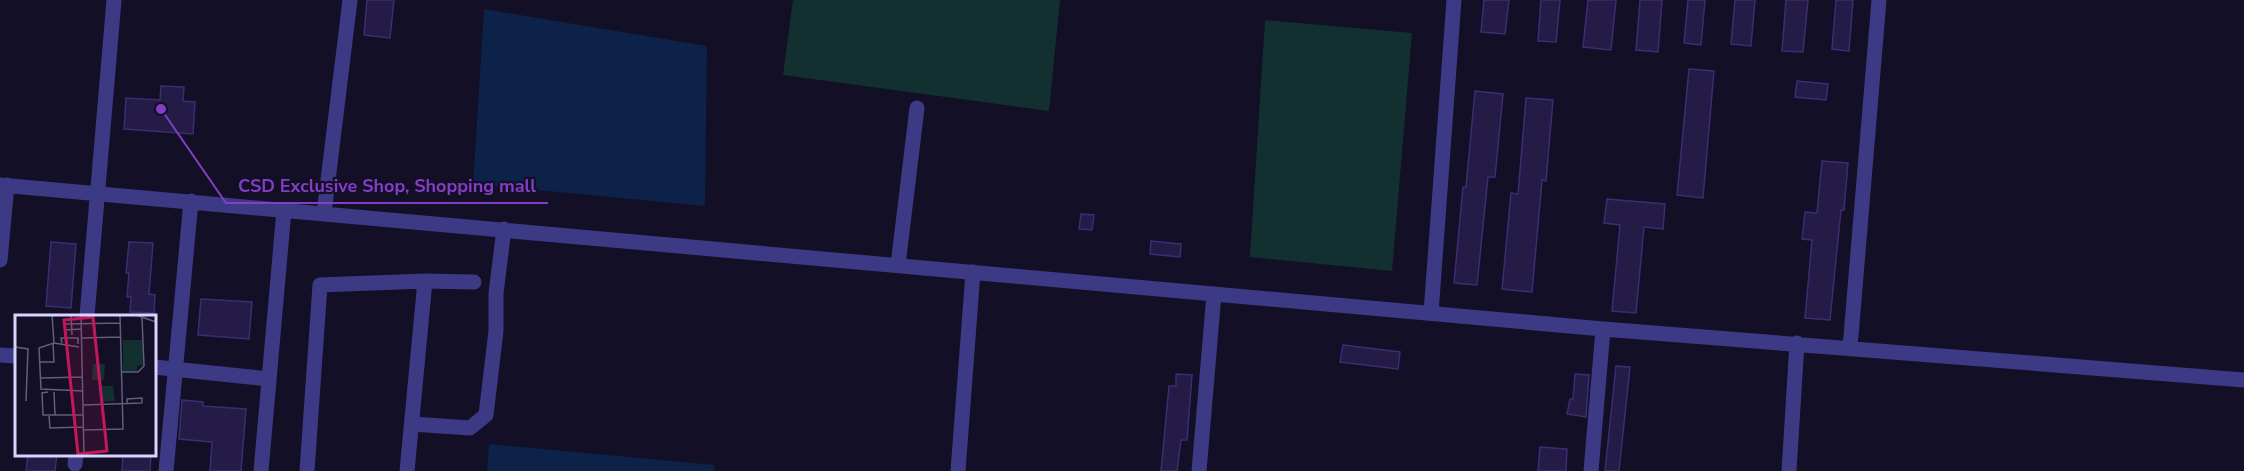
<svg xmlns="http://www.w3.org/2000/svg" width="2244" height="471" viewBox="0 0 2244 471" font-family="'Nunito Sans',sans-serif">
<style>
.green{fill:#12302f}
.water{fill:#0c2248}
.building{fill:#241b47;stroke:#3b2d73;stroke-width:1.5}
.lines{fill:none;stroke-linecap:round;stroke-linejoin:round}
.street{stroke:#3d3a85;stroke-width:15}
.inset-road{fill:none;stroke:#625e7d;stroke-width:1.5}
.view{fill:#c2185b;fill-opacity:0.15;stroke:#c2185b;stroke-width:3}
.inset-edge{fill:none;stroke:#d9d4ff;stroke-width:3}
.leader{fill:none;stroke:#843dc5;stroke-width:2}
.callout-dot{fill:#843dc5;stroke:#130f26;stroke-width:2}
.callout-label{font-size:18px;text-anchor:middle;font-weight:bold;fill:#843dc5;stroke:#130f26;stroke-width:4.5;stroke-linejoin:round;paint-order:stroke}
</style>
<rect width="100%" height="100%" fill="#130f26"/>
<!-- green -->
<path class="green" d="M793,0H1060L1049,111L783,75Z
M1265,20L1412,33L1392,271L1250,257Z"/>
<!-- water -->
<path class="water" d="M484,9L707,46L705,206L473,184Z
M489,444L715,465L714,471H487Z"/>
<!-- building -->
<path class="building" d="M367,0H394L390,38L364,35Z
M1484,0H1509L1505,34L1481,32Z
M1541,0H1560L1556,42L1538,41Z
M1588,0H1616L1611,50L1583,47Z
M1640,0H1662L1658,52L1636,50Z
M1688,0H1705L1701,45L1684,43Z
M1735,0H1755L1751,46L1731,44Z
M1786,0H1808L1803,52L1782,51Z
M1836,0H1853L1849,51L1832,49Z
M1689,69L1714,71L1703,198L1677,195Z
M1797,81L1828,84L1826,100L1795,97Z
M161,86L184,87L183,101L195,102L193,134L124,129L126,98L160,100Z
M1475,91L1503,94L1495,177H1488L1477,285L1454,283L1463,187H1466Z
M1526,98L1553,100L1546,181L1542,180L1532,292L1502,289L1511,193L1518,194Z
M1822,161L1848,163L1844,210H1841L1830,320L1805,318L1812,240L1802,239L1805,212L1817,213Z
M1607,199L1665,204L1663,229L1644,227L1636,313L1612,311L1620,225L1604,223Z
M1081,214L1094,215L1092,230L1079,229Z
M1151,241L1181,244L1180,257L1150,254Z
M51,242L76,244L71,308L46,306Z
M129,242L153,243L149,294L155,295L154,313L130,312L131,297H127L129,273H126Z
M201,299L252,302L249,339L198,335Z
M1343,345L1400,352L1398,369L1340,362Z
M1616,366L1630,367L1619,471H1605Z
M1176,374L1192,375L1187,440H1181L1177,471H1161L1169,386H1176Z
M1575,374L1589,375L1586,417L1567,414L1570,399H1573Z
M182,400L203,402V406L246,409L241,471H210L212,442L179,439Z
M1540,447L1567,449L1566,471H1538Z
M28,454H57L55,471H26Z
M123,454H151L150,471H122Z"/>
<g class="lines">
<!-- street -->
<path class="street" d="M0,185L1603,329L2244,380
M324,213L350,0
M0,260L7,185
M898,265L917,108
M1431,313L1454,0
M87,316L114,0
M1850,348L1879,0
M0,355L16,356
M154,367L269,379
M412,424L470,428L486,415L496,331V293L504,229
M75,464L76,454
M166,471L191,201
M261,471L284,210
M307,471L320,285L425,281
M407,471L425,281L474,282
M958,471L973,272
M1199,471L1214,294
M1591,471L1603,329
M1789,471L1797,343"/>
</g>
<!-- overview -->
<g transform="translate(15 315)">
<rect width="141" height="141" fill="#130f26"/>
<path d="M108,25H127L128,50L122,51V56H108ZM78,49H90L89,65H77ZM87,71H98L100,86L88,87Z" fill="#12302f"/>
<path class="inset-road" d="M37,0L39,28L24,33L26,74L68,76M56,0L57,20M66,0L69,141M121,0L141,7M50,9L105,8M49,15L67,14M67,23L105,22M39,28L64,32M47,28L46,23H63V29M0,32L13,34L11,86M24,47H39L38,28M106,57H123L129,51L127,3M26,63L67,62M33,77L27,78L28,100H68M39,77L40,100M112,88V84L127,83V88M68,90L127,88M34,101L35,113L68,112M68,115L108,114L105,0"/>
<path class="view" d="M78,2L92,136L63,139L49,5Z"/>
<rect width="141" height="141" class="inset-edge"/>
</g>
<!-- callouts -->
<path class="leader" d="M161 109L226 203H548"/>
<circle class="callout-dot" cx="161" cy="109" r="6"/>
<g class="callout-label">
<text x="387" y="192">CSD Exclusive Shop, Shopping mall</text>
</g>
</svg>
